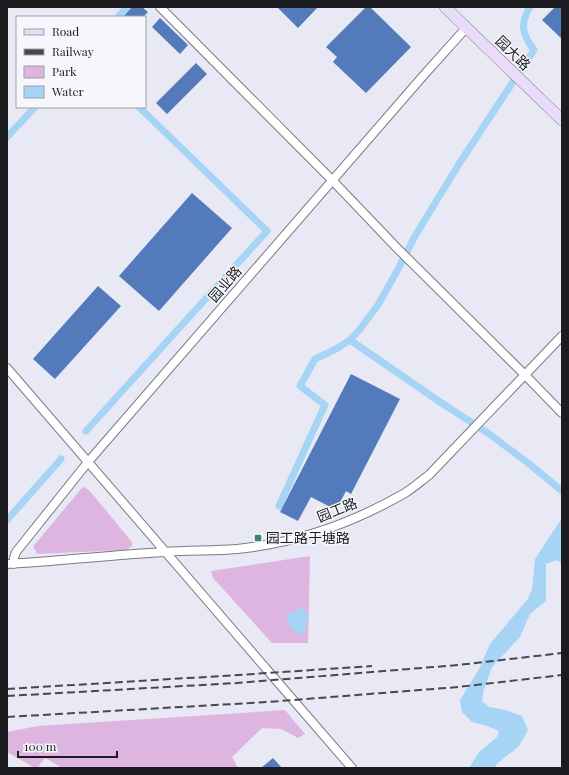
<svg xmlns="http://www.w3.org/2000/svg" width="569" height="775" viewBox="0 0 569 775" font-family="'Playfair Display','Noto Sans SC',serif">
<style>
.green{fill:#deb5e1}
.water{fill:#a6d4f5}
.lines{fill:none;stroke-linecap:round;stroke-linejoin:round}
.canal{stroke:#a6d4f5;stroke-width:7}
.building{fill:#537abb}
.street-casing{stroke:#7a7b84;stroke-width:10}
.secondary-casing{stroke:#7a7b84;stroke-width:12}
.street{stroke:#fff;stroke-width:8}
.secondary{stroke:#e9dcf9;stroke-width:11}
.rail{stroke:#47484d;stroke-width:2;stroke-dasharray:8 4;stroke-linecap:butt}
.poi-dot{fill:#408171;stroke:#f6f7fd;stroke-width:1.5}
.labels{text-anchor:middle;stroke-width:3;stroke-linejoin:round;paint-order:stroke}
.street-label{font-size:14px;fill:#1c1c20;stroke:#f6f7fd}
.poi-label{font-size:14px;fill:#1c1c20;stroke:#f6f7fd;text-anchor:start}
</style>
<rect width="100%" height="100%" fill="#e8e9f4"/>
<!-- green -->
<path class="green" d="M84,487L89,490L132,542V546L126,550L37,554L33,546L36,543L81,489Z
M310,556L308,643H272L213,578L211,571Z
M285,710L305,734L298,738L281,729L262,728L232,757L238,768H62L45,758L37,768H35L7,752V732L38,726Z"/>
<!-- water -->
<path class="water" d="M562,518V564L557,560L546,564V601L530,614L520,637L492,667L484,689L482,701L489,707L505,710L522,716L528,730L519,746L498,763L494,768H469L479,752L497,737L499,731L487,726L472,722L462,712L460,700L479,669L490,644L527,600L532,590L535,559Z
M301,608L305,610L309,616L305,627V633L300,634C291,630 290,627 286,619L289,613Z"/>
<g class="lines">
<!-- canal -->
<path class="canal" d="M118,17L127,7
M7,137L35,107
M350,340L440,402L488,433L528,463L562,491
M86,431L267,231L139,107
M279,506L325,405L300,386L315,359L336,349L350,340L360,329L378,305L397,271L415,236L459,164L534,50C523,35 519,25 530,7
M7,520L61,459"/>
</g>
<!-- building -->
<path class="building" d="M132,7H142L148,12L143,17H123Z
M277,7H318L298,28Z
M366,7H370L411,47L366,93L333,62L337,57L326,47Z
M555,7H562V39L542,20Z
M160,18L188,45L180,54L152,27Z
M196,63L207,74L167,114L156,103Z
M192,193L232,228L159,311L119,276Z
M98,286L121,306L55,379L33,359Z
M351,374L400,399L351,494L346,491L336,510L311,497L298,521L280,512Z
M273,758L282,768H261Z"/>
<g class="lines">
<defs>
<path id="street" d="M160,7L332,180L396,247L525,375L562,413
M7,368L269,672L352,768
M7,564C59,561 112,555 164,552C188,550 213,551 237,549C297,543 353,523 405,493C413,488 421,481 429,475L562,336
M14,564V558L16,552L88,462L423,76L466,28"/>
<path id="secondary" d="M445,7L562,120"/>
</defs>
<!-- street casing -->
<use href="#street" class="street-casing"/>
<!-- secondary casing -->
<use href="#secondary" class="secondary-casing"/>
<!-- street -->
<use href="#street" class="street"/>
<!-- secondary -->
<use href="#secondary" class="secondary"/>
<!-- rail -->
<path class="rail" d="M7,689L238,675L372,666
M7,696L237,683L458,665L562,653
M7,717L268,702L458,687L562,675"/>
</g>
<!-- markers -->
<rect class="poi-dot" x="254" y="534" width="8" height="8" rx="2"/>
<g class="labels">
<!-- street labels -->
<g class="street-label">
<text transform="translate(513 53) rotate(44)" y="5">园大路</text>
<text transform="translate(225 284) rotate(-49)" y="5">园业路</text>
<text transform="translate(337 510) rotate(-22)" y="5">园工路</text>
</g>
<!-- poi labels -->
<g class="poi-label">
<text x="266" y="543">园工路于塘路</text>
</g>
</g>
<!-- border -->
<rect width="569" height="775" fill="none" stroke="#1c1c20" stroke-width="16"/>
<!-- legend -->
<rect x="16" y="16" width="130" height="92" fill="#f6f7fd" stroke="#9f9fa5"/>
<rect x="24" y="29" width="20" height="6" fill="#e9dcf9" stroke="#9f9fa5"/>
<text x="52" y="36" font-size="12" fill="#1c1c20">Road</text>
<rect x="24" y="49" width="20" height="6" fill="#47484d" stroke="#9f9fa5"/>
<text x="52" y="56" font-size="12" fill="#1c1c20">Railway</text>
<rect x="24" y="66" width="20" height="12" fill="#deb5e1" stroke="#9f9fa5"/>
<text x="52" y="76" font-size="12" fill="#1c1c20">Park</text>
<rect x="24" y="86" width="20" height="12" fill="#a6d4f5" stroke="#9f9fa5"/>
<text x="52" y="96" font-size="12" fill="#1c1c20">Water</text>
<!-- scale -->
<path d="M18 751v6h99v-6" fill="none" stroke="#1c1c20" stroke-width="2"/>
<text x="24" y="751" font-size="12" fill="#1c1c20" stroke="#f6f7fd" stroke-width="3" paint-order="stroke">100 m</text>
</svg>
